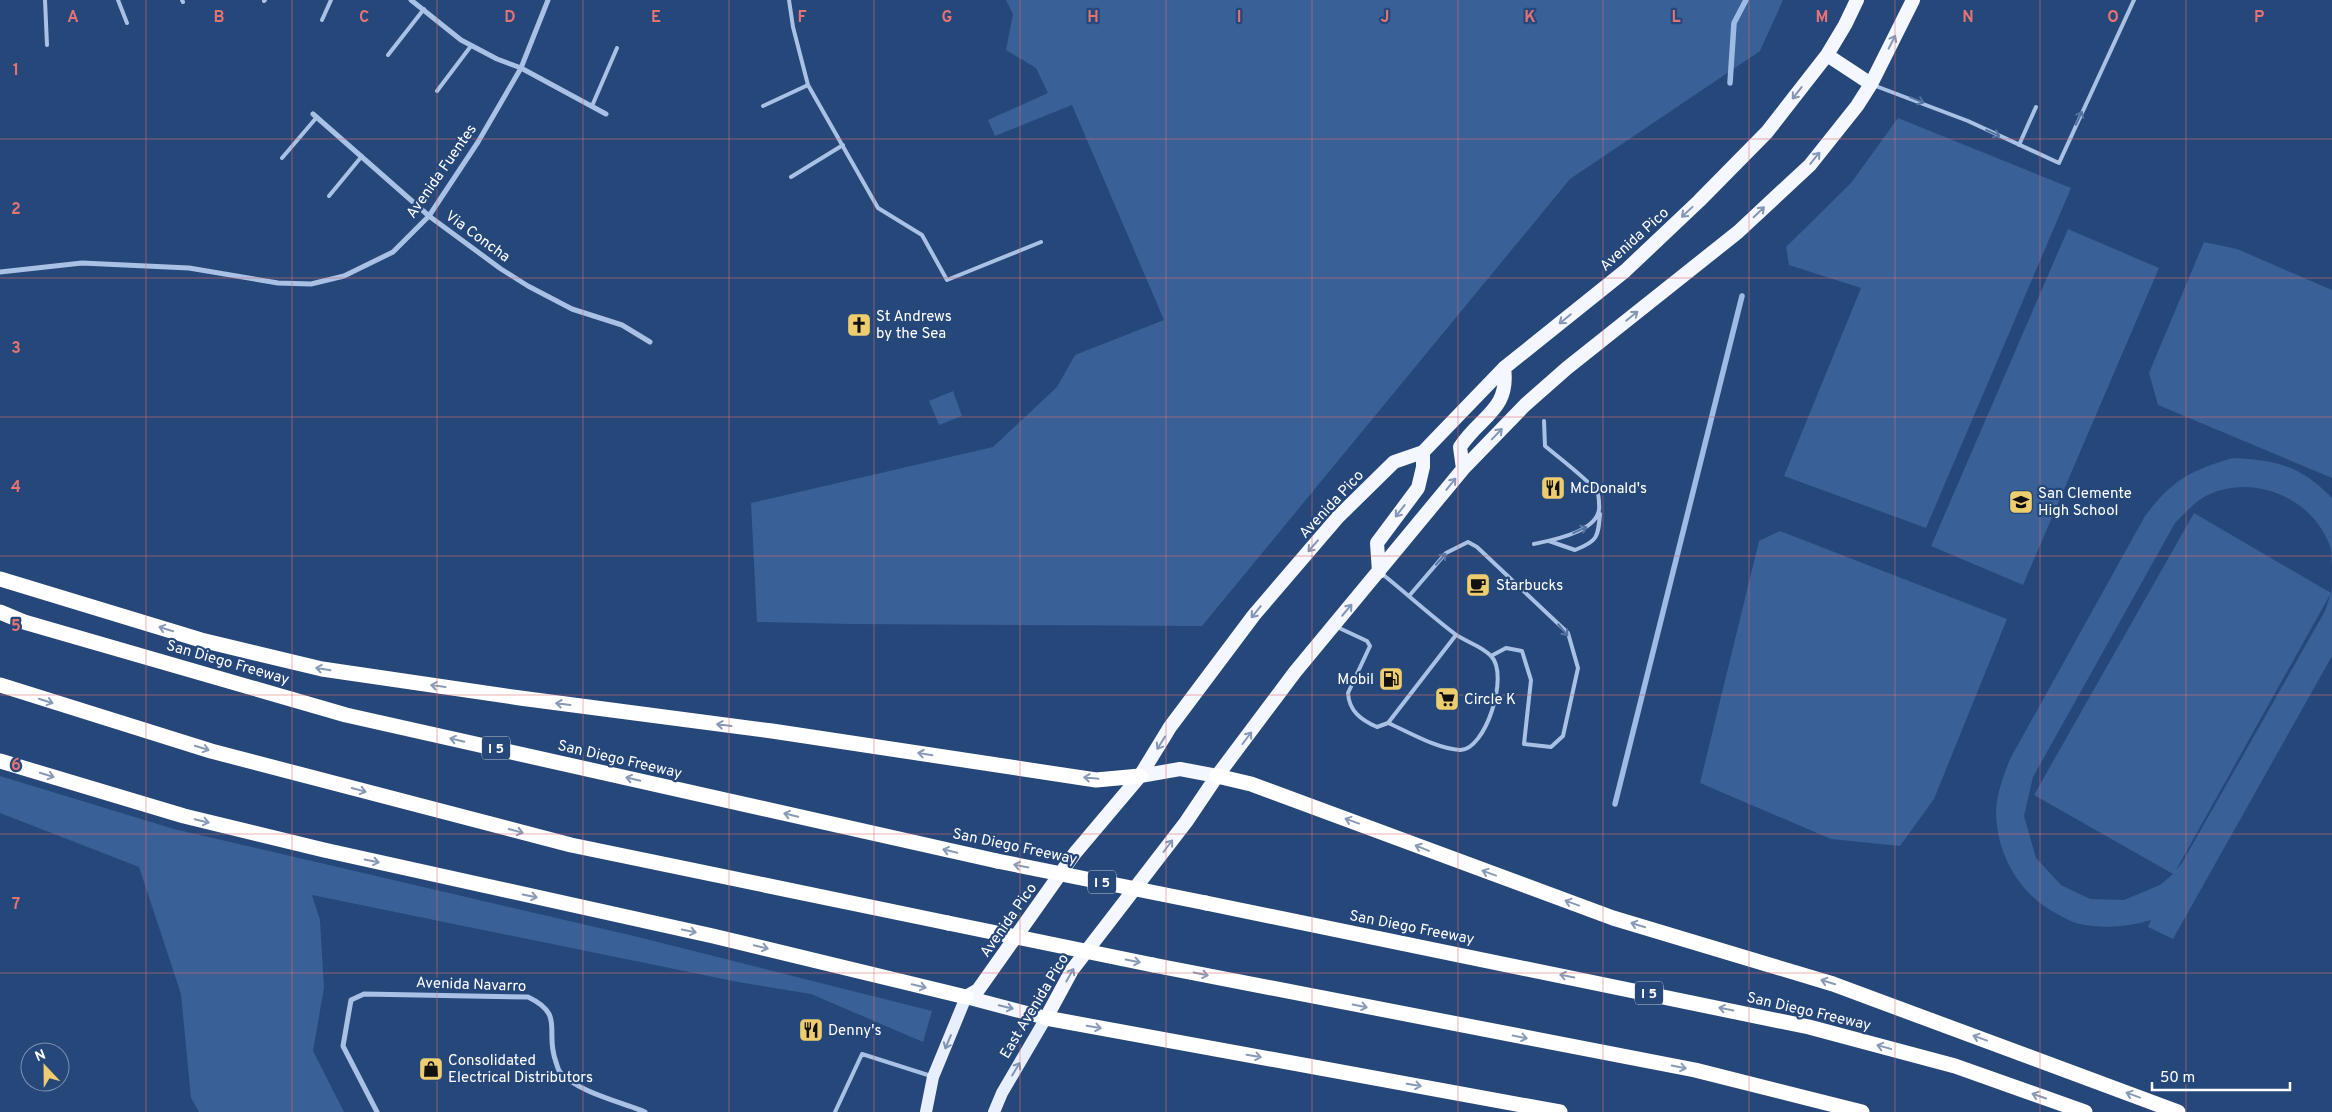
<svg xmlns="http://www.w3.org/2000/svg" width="2332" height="1112" viewBox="0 0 2332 1112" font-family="Overpass,sans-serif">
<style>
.green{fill:#396097;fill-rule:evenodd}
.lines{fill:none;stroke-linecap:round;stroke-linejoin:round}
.stream{stroke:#9dbbe4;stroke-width:5.5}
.service{stroke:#a9c1e4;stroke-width:4}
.minor{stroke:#a9c1e4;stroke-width:5}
.primary{stroke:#e8effc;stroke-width:12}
.trunk{stroke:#f4f7fe;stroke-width:14}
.motorway{stroke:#fff;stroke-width:15}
.motorway-bridge{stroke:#fff;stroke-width:15}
.oneway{stroke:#8396b5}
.oneway2{stroke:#54729f}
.oneway3{stroke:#889ab6}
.oneway4{stroke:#7d93b4}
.grid{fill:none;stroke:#e47373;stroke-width:1;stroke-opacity:0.55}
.labels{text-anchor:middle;stroke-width:4.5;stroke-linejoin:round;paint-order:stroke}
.shield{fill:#26477a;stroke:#bec8d7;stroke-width:1}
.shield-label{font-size:14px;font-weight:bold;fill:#fff}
.street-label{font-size:15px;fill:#fff;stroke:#26477a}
.poi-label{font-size:15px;fill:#fff;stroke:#26477a;text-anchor:start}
.grid-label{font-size:16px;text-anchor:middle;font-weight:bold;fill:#e47373;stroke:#26477a;stroke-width:4.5;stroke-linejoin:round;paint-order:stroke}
</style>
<rect width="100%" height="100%" fill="#26477a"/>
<!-- green -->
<path class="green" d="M1006,0H1783L1760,51L1570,179L1202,626L850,624L757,622L751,503L993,447L1057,387L1075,355L1164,320L1072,105L995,136L988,120L1048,93L1036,68L1006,50L1013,14Z
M1898,118L2071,188L1926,528L1784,476L1861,288L1789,265L1786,247L1851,183Z
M2068,229L2159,268L2023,585L1931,546Z
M2204,242L2237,249L2332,290V478L2158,405L2149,373Z
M953,391L962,416L939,425L929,401Z
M2233,458C2277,460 2301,466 2332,498V566C2331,560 2332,552 2330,546C2313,499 2256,474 2210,494C2196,500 2186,512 2175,523L2033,777L2024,816L2036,858L2061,885L2090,899L2124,900L2160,885L2173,874L2034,795L2194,513L2331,593L2332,585V656L2173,939L2148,927L2151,920C2128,927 2103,929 2080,924C2073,923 2065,918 2059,915C2019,895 1996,854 1996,810C1997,792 2004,775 2010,759L2145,516C2172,480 2191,470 2233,458ZM2331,593L2325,611L2182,863L2176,870Z
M1780,531L2007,619L1934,799L1900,846L1831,839L1700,783L1759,541Z
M0,776L174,829L638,937L932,1011L923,1042L811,994L738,982L312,895L320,920L324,988L313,1051L344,1112H199L191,1098L181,994L139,867L0,813Z"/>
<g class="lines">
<!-- stream -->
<path class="stream" d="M1730,83L1734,23L1746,0
M1615,804L1742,296"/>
<!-- service -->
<path class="service" d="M45,0L47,45
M118,0L127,23
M182,0L183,2
M789,0L793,27L808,85L878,208L922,235L947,280L1041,242
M264,1L265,0
M322,20L331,0
M388,55L424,9
M1873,85L1968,121L2059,163L2134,0
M437,91L471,46
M592,106L617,48
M763,106L808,85
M2019,145L2036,107
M282,158L317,117
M791,177L843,145
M329,196L362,156
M1549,541L1575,550C1598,541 1598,537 1600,514
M1534,544C1553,540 1603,531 1599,504C1599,500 1599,495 1597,492C1591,482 1557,456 1545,446L1544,421
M1381,573C1406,593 1430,615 1455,634C1466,642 1482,646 1491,656C1510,675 1485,751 1460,750C1437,749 1409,732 1388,723
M1409,596L1446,553L1468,542L1477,547L1568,633L1578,668L1563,736L1551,747L1524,744L1531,680L1522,651L1506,648L1491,656
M1337,627L1367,641L1370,646L1348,693C1349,711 1361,720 1377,727L1388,723L1456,635
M835,1112L862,1054L931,1076"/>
<!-- minor -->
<path class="minor" d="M411,0L461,40L497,59L521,68L606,114
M313,114L429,216L501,269L528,286L572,309L622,325L650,342
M0,272L82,263L189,268L278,283L311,284L344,276L393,252L429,216L478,142L521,68L548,0
M377,1112L343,1046L351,1000L364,994L528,997C566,1015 544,1031 556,1062C557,1065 558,1070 560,1072C577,1092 621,1102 645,1112"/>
<!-- primary -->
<path class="primary" d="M926,1112L933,1077L966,997
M994,1112L1002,1093L1046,1018"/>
<!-- trunk -->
<path class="trunk" d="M1827,55L1871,84
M1463,469L1460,447C1480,416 1510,410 1504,368
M1379,572L1377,543L1418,488L1423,467V452
M1140,776L1180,769L1217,776
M966,997L1046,1018L1072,970L1186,822L1217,776L1295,672L1463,469L1525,405L1567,368L1738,232L1810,165L1857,106L1871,84L1913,0
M966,997L978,990L1075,853L1140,776L1170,727L1254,615L1338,517L1394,462L1423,452L1504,368L1625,271L1699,201L1767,132L1827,55L1845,25L1857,0"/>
<!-- motorway -->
<path class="motorway" d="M0,579L201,640L322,669L520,698L772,731L1096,780L1140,776
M0,612L24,622L346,715L997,861
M0,685L211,751L571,845L948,923
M0,761L184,816L324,850L713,936L966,997
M1217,776L1251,784L1613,918L1833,984L2178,1112
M1206,903L1809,1027L1955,1066L2085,1112
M1153,965L1695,1070L1862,1112
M1046,1018L1560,1112"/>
<!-- motorway-bridge -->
<path class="motorway-bridge" d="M997,861L1206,903
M948,923L1153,965"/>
</g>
<!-- one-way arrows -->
<defs><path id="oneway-shaft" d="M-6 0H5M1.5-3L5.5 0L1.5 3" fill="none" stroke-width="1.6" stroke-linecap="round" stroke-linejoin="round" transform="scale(1.25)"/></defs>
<g class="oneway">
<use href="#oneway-shaft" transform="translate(1892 42) rotate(-63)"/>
<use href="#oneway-shaft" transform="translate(1797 93) rotate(128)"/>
<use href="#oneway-shaft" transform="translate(1815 158) rotate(-51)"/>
<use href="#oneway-shaft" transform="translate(1687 212) rotate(137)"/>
<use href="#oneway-shaft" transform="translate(1759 212) rotate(-44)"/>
<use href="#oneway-shaft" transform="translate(1632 316) rotate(-39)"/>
<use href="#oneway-shaft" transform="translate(1565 319) rotate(141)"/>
<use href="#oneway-shaft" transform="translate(1497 434) rotate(-46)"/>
<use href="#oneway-shaft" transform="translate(1451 484) rotate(-51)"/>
<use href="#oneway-shaft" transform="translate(1400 511) rotate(128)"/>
<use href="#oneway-shaft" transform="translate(1313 546) rotate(131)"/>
<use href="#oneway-shaft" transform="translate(1347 610) rotate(-50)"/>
<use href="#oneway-shaft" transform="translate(1256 612) rotate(129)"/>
<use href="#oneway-shaft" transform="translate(1247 738) rotate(-53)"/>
<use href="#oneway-shaft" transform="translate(1161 743) rotate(122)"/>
<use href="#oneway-shaft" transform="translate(1168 846) rotate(-53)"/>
<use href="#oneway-shaft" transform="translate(1070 975) rotate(-60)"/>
<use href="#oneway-shaft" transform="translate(1006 1007) rotate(14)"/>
</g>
<g class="oneway2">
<use href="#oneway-shaft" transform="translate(1917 100) rotate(22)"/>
<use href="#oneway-shaft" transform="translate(2079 118) rotate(-65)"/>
<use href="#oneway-shaft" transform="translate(1993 133) rotate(25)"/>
<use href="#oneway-shaft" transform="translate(1580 530) rotate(-24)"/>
<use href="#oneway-shaft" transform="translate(1441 559) rotate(-48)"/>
<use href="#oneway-shaft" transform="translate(1563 630) rotate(50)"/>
</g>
<g class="oneway3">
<use href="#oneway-shaft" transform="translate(166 629) rotate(-163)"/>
<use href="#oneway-shaft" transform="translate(323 669) rotate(-170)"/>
<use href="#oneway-shaft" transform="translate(438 686) rotate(-172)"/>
<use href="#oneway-shaft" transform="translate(46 701) rotate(18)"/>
<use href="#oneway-shaft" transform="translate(563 704) rotate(-173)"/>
<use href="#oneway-shaft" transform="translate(724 725) rotate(-173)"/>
<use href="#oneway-shaft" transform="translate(457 740) rotate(-167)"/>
<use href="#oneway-shaft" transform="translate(202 748) rotate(17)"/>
<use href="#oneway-shaft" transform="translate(925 754) rotate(-171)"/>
<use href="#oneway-shaft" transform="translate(47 775) rotate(17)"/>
<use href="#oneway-shaft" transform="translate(1091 778) rotate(-174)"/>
<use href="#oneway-shaft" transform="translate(633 779) rotate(-167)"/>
<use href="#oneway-shaft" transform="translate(359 790) rotate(15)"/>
<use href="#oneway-shaft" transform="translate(791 815) rotate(-167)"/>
<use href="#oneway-shaft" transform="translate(202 821) rotate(14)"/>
<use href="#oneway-shaft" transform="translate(1352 821) rotate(-160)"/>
<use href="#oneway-shaft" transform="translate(516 831) rotate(15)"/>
<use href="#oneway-shaft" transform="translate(1422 848) rotate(-158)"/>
<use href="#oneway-shaft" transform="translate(950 851) rotate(-167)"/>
<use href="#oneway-shaft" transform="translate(372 861) rotate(12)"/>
<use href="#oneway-shaft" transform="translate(1021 866) rotate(-169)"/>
<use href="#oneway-shaft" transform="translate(1489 873) rotate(-160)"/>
<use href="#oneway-shaft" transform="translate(530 896) rotate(12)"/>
<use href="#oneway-shaft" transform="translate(1572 903) rotate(-160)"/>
<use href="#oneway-shaft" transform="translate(1638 925) rotate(-163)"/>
<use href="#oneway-shaft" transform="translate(689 931) rotate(12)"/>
<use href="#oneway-shaft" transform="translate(761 947) rotate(14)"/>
<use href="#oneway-shaft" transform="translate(1133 961) rotate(11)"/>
<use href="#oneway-shaft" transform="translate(1201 974) rotate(11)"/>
<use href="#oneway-shaft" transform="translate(1567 976) rotate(-169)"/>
<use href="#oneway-shaft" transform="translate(1828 982) rotate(-163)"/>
<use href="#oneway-shaft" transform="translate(919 986) rotate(14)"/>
<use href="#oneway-shaft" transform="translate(1360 1006) rotate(11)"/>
<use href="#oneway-shaft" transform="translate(1726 1009) rotate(-168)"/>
<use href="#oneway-shaft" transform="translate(1094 1027) rotate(10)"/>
<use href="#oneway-shaft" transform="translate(1520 1037) rotate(11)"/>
<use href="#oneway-shaft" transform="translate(1980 1038) rotate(-160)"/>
<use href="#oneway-shaft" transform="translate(1884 1047) rotate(-165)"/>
<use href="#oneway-shaft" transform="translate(1254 1056) rotate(10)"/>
<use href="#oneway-shaft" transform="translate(1679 1067) rotate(11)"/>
<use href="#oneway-shaft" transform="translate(1414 1085) rotate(10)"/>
<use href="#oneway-shaft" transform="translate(2133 1095) rotate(-160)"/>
<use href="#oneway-shaft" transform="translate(2039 1096) rotate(-161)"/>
</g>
<g class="oneway4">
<use href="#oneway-shaft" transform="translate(948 1042) rotate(113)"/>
<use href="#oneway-shaft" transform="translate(1016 1069) rotate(-59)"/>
</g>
<!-- grid -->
<path class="grid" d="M146,0V1112M292,0V1112M437,0V1112M583,0V1112M729,0V1112M874,0V1112M1020,0V1112M1166,0V1112M1312,0V1112M1458,0V1112M1603,0V1112M1749,0V1112M1895,0V1112M2040,0V1112M2186,0V1112M0,139H2332M0,278H2332M0,417H2332M0,556H2332M0,695H2332M0,834H2332M0,973H2332"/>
<!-- icons -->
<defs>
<symbol id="church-square" viewBox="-11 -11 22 22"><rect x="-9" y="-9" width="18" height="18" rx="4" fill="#edcd6e" stroke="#26477a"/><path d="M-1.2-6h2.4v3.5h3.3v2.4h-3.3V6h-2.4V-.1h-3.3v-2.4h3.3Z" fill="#111"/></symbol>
<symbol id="restaurant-square" viewBox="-11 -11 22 22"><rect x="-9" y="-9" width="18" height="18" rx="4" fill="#edcd6e" stroke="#26477a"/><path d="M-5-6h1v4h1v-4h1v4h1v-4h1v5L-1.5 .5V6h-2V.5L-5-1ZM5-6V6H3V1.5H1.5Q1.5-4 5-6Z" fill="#111"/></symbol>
<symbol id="school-square" viewBox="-11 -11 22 22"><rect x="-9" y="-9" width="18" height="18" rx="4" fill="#edcd6e" stroke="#26477a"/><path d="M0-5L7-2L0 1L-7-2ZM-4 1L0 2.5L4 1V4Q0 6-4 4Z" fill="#111"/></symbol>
<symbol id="cafe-square" viewBox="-11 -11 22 22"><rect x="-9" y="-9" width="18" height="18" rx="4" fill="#edcd6e" stroke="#26477a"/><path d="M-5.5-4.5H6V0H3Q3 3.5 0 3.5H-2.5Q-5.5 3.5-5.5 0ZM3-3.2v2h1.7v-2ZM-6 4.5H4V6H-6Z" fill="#111"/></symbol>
<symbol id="fuel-square" viewBox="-11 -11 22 22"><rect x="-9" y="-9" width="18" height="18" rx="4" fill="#edcd6e" stroke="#26477a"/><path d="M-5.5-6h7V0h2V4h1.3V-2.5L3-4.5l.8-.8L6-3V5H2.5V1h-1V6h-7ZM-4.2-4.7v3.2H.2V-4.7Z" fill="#111"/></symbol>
<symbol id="supermarket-square" viewBox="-11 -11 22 22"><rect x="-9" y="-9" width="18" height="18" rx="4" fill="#edcd6e" stroke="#26477a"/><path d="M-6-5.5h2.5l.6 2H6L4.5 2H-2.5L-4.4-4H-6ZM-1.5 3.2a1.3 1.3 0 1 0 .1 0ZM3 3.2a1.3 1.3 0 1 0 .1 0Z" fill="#111"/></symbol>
<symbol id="shop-square" viewBox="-11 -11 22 22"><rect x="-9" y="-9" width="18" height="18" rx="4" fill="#edcd6e" stroke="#26477a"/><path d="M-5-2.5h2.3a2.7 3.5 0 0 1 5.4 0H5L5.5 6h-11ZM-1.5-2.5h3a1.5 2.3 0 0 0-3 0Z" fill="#111"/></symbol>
</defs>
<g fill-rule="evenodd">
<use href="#church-square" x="845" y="311" width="28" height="28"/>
<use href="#restaurant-square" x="1539" y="474" width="28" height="28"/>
<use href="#school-square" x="2007" y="488" width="28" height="28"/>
<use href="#cafe-square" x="1464" y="571" width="28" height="28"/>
<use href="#fuel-square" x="1377" y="665" width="28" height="28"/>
<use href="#supermarket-square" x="1433" y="685" width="28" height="28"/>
<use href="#restaurant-square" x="797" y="1016" width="28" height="28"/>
<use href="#shop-square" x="417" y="1055" width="28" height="28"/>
</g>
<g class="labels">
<!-- shield labels -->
<g class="shield">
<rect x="482" y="736.5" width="28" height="23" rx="4"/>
<rect x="1088" y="870.5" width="28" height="23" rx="4"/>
<rect x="1635" y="981.5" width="28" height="23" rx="4"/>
</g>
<g class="shield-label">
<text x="496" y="753">I 5</text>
<text x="1102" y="887">I 5</text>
<text x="1649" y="998">I 5</text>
</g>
<!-- street labels -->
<g class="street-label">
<text transform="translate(441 171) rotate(-55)" y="5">Avenida Fuentes</text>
<text transform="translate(478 236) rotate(36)" y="5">Via Concha</text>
<text transform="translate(1634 239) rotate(-42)" y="5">Avenida Pico</text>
<text transform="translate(1331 504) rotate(-47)" y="5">Avenida Pico</text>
<text transform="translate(228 662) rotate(16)" y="5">San Diego Freeway</text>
<text transform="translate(620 759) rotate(13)" y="5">San Diego Freeway</text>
<text transform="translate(1015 846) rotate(12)" y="5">San Diego Freeway</text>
<text transform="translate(1008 920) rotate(-55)" y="5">Avenida Pico</text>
<text transform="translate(1412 927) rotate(11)" y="5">San Diego Freeway</text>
<text transform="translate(471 984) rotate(2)" y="5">Avenida Navarro</text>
<text transform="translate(1034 1006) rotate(-59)" y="5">East Avenida Pico</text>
<text transform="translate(1809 1011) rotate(13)" y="5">San Diego Freeway</text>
</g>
<!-- poi labels -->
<g class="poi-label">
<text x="876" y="321">St Andrews<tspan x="876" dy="17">by the Sea</tspan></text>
<text x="1570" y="493">McDonald's</text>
<text x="2038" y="498">San Clemente<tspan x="2038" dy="17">High School</tspan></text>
<text x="1496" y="590">Starbucks</text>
<text x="1374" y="684" text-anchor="end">Mobil</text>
<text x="1464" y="704">Circle K</text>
<text x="828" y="1035">Denny's</text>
<text x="448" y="1065">Consolidated<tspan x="448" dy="17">Electrical Distributors</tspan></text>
</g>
</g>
<g class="grid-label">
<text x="73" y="22">A</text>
<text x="219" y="22">B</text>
<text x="364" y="22">C</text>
<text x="510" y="22">D</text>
<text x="656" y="22">E</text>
<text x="802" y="22">F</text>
<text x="947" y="22">G</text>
<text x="1093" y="22">H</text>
<text x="1239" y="22">I</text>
<text x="1385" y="22">J</text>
<text x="1530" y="22">K</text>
<text x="1676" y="22">L</text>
<text x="1822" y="22">M</text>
<text x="1968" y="22">N</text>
<text x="2113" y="22">O</text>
<text x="2259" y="22">P</text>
<text x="16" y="75">1</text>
<text x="16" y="214">2</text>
<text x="16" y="353">3</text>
<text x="16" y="492">4</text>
<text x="16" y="631">5</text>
<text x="16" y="770">6</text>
<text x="16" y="909">7</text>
</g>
<!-- north arrow -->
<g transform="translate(45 1067) rotate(338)"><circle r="24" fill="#26477a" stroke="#7d91af"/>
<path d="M0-4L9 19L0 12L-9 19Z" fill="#edcd6e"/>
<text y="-8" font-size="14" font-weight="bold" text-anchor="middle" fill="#ffffff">N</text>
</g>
<!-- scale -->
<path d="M2152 1082v8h138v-8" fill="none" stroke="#ffffff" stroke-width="2.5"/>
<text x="2160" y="1082" font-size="15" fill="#ffffff" stroke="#26477a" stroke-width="4" paint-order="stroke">50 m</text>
</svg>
